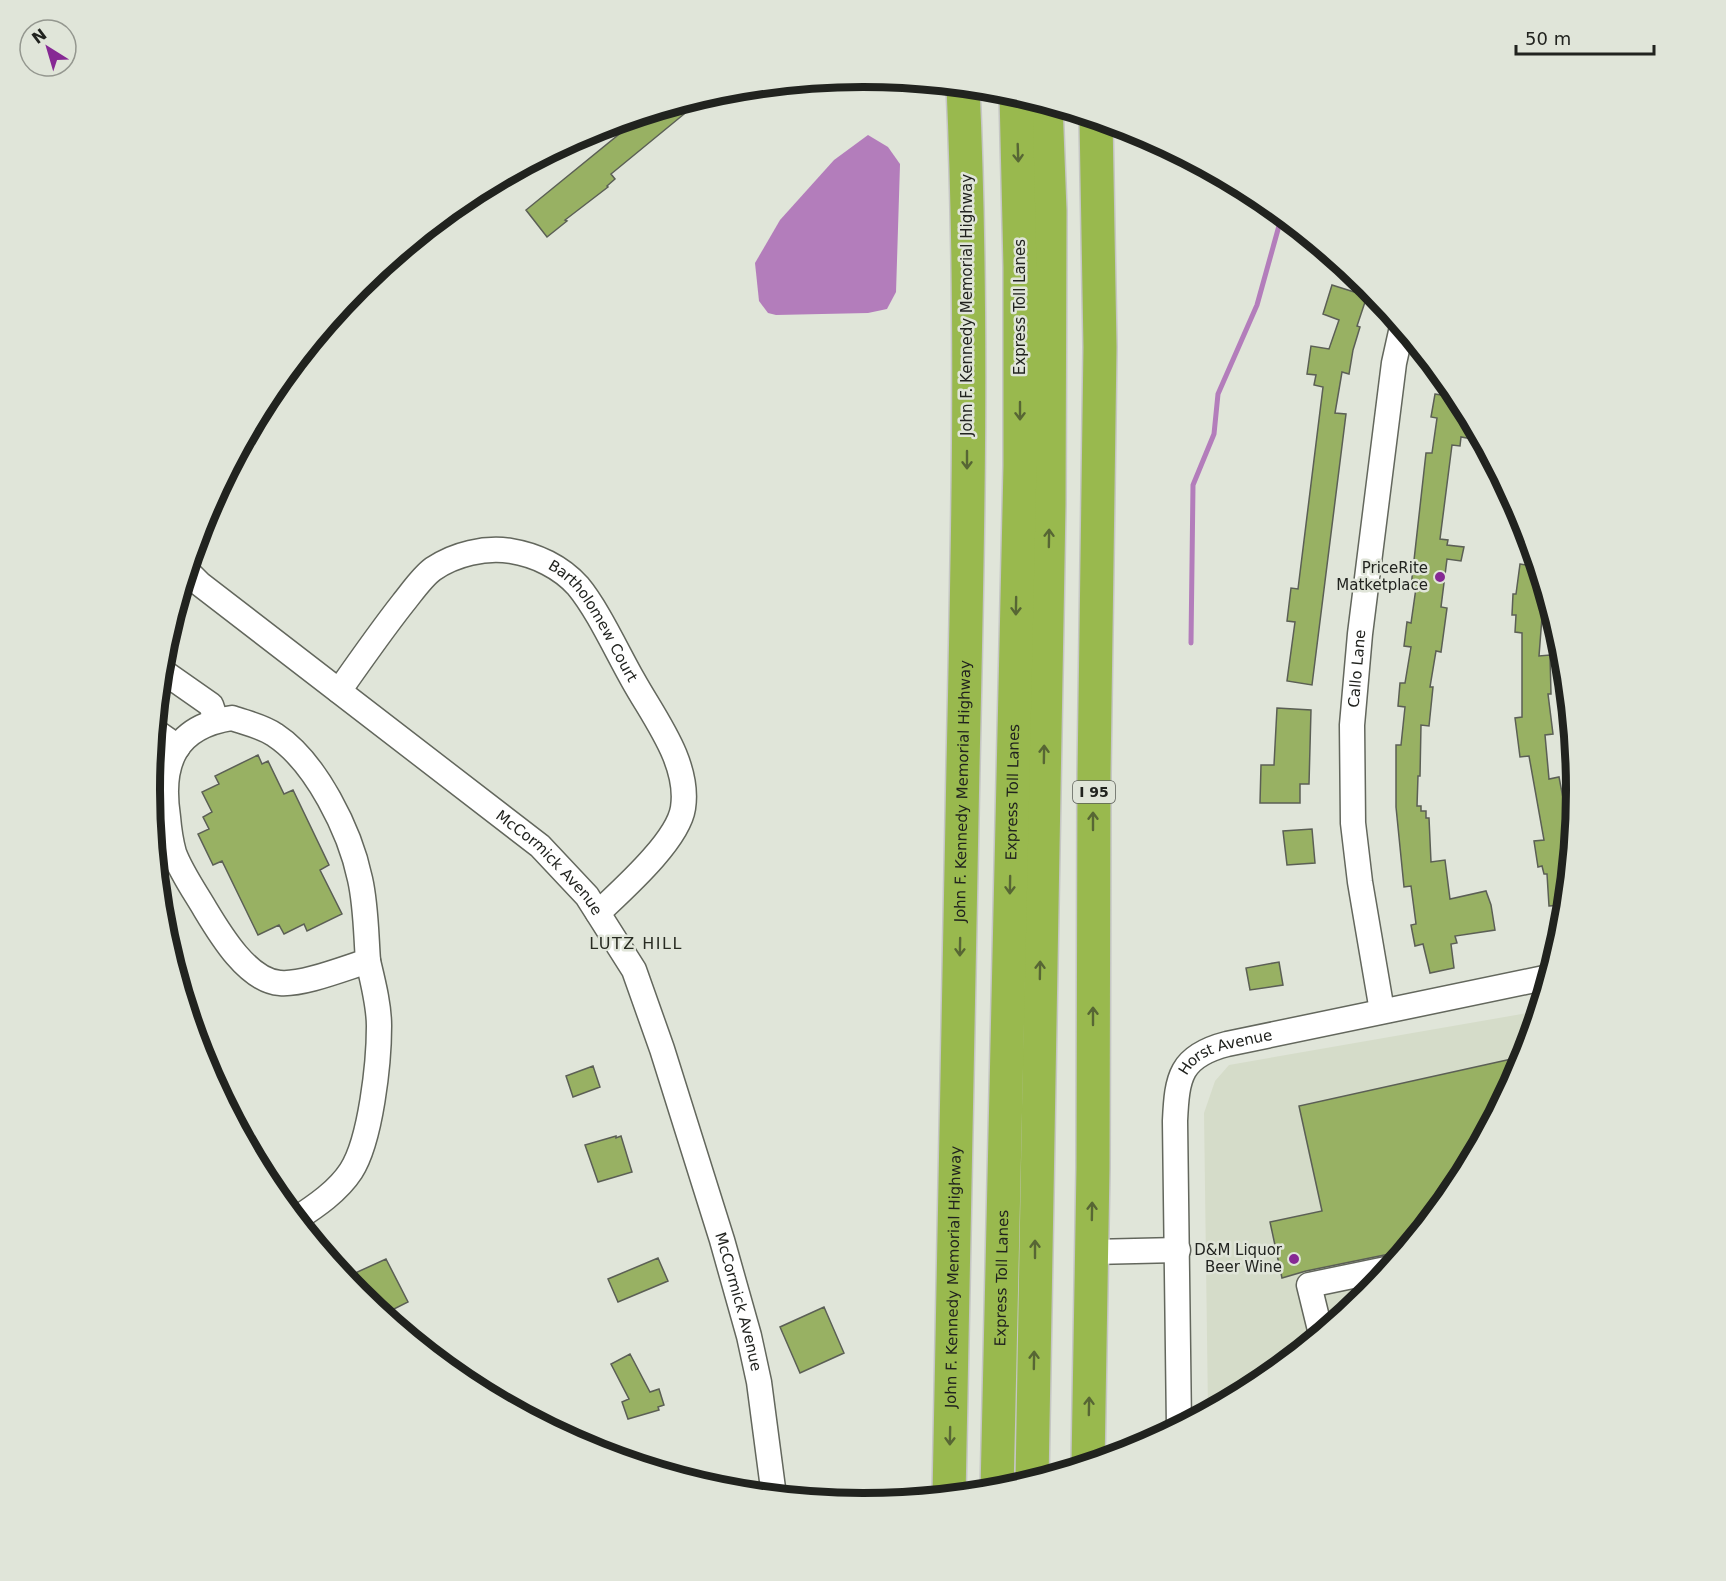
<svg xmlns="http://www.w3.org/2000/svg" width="1726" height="1581" viewBox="0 0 1726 1581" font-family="'DejaVu Sans',sans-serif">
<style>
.built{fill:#d5dcc9}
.water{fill:#b37dbb}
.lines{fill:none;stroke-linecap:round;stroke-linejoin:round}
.stream{stroke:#b37dbb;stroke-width:5}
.building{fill:#98b163;stroke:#5b5f55;stroke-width:1.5}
.minor-casing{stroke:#63675d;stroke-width:27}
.highway-casing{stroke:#c5c6c5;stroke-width:36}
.minor{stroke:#fff;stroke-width:24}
.highway{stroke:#99b94e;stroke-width:33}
.oneway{stroke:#576634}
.poi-dot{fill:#862994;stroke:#e0e5d9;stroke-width:2}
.labels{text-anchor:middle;stroke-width:5;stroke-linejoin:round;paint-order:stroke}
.shield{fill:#e0e5d9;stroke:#5a5d57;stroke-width:1.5}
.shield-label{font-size:14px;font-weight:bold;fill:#21231f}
.street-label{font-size:15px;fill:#21231f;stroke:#e0e5d9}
.poi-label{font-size:15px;fill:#21231f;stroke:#e0e5d9;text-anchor:end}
.neighbourhood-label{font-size:16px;letter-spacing:1.5px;fill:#282b22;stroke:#e0e5d9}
.rim{fill:none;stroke:#21231f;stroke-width:8}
</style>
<rect width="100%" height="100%" fill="#e0e5d9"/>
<!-- built -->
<path class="built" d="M1539,1011L1523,1064L1456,1187L1368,1296L1259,1384L1208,1412L1204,1113L1215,1081L1229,1065Z"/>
<!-- water -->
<path class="water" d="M868,135L888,147L900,164L896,292L887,309L868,313L776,315L768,313L759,301L755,263L780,220L834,160Z"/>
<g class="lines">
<!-- stream -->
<path class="stream" d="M1191,643L1193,485L1214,434L1218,394L1257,305L1282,215"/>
</g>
<!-- building -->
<path class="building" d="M706,96L611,174L615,179L607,186L608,187L565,220L567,221L547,237L526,210L644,114Z
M1332,285L1367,296L1357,326L1360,327L1353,350L1349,374L1342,372L1335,413L1346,414L1312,685L1287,681L1295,622L1287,621L1291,588L1298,589L1323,387L1314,385L1316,375L1307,374L1311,346L1329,349L1339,320L1323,314Z
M1435,394L1459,398L1474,427L1472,439L1461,437L1460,446L1452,445L1440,539L1448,540L1447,545L1464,547L1461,561L1447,559L1441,607L1447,608L1441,652L1436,651L1430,687H1433L1429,726L1421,725L1420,776H1418L1417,806H1421V811H1426V818H1429L1431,862L1445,860L1450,899L1486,891L1491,905L1495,930L1455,936L1457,943L1451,944L1454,968L1430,973L1423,944L1415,946L1411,925L1416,924L1411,886L1404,887L1396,807V745H1401L1405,707L1398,706L1400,683H1405L1411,647L1404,646L1407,622L1411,623L1416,588L1411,587L1426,453H1432L1437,418L1431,417Z
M1520,564L1538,567L1549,605L1548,618L1542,617L1539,656L1550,655L1551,694H1548L1553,734L1545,735L1549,779L1559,777L1572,845L1566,905L1549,906L1547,874H1544L1542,866L1538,867L1534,841L1544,840L1529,756L1520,757L1515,718L1522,717V633L1515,632L1516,615H1512L1513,594H1516Z
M1277,708L1311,710L1309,784H1300V803H1260L1261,765H1274Z
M258,755L262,764L268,761L284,794L293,790L329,865L320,870L342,914L307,931L304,924L284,934L279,925L258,935L222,861L213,865L198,834L209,829L203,817L212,812L202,792L219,784L215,776Z
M1312,829L1315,863L1287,865L1283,831Z
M1279,962L1283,985L1250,990L1246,968Z
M1525,1056L1523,1064L1456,1187L1404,1251L1306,1271L1282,1278L1270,1222L1322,1211L1299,1106Z
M593,1066L600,1087L573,1097L566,1076Z
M616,1136V1138L621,1136L632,1172L598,1182L585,1145Z
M658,1258L668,1281L618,1302L608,1279Z
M386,1259L408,1302L382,1315L371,1306L353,1274Z
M824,1307L844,1353L800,1373L780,1327Z
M630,1354L650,1392L659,1389L664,1405L658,1407L659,1410L628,1419L622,1402L629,1399L611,1364Z"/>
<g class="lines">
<defs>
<g id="minor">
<path id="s1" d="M187,571L200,584L540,846L587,896L634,970L662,1049L722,1240L749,1336L759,1382L774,1496"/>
<path d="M161,670L211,705L216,720"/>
<path id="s2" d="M339,691C360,661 381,631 403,603C412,592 422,577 433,569C455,554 485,547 511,551C536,555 561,567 578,586C598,610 617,652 633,680C654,718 690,763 683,808C678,841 622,890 598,913"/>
<path d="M232,718C246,723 262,726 275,735C316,762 350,831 360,879C366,905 366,934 368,961C345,968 303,985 280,983C248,981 220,934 205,909C195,892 181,872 174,853C171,842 169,829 168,817C160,764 174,727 232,718Z"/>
<path d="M155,731L178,747"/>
<path id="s3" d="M1382,1011L1360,882L1353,823L1352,725L1360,634L1394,363L1402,327"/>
<path d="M296,1219C316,1206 338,1191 351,1171C371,1140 379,1062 379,1026C379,1005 373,982 368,961"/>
<path d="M1092,1252L1178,1250"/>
<path d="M1321,1334L1309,1285L1391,1268"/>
<path id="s4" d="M1179,1427L1175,1121C1177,1077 1180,1056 1227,1044L1549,977"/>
</g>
<g id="highway">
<path d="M1088,1465L1093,1168L1094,775L1100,347L1096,119"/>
<path d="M1032,1482L1049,504L1050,211L1046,104"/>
<path id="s5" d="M997,1491L1020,466V267L1016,94"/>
<path id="s6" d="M949,1496C954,1253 958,1010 963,766C968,540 973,313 963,86"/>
</g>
</defs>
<!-- minor casing -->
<use href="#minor" class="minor-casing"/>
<!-- highway casing -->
<use href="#highway" class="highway-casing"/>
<!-- minor -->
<use href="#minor" class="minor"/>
<!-- highway -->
<use href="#highway" class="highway"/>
</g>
<!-- one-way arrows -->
<defs><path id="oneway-shaft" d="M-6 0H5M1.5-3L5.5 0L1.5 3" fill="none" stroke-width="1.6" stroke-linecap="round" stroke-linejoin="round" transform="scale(1.5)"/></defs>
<g class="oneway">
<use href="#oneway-shaft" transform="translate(1018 153) rotate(88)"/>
<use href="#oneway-shaft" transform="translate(1020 411) rotate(90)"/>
<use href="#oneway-shaft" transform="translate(967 460) rotate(90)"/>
<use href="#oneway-shaft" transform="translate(1049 538) rotate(-89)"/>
<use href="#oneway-shaft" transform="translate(1016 606) rotate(91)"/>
<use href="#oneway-shaft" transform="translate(1044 754) rotate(-89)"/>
<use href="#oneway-shaft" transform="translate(1093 821) rotate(-90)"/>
<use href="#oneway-shaft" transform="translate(1010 885) rotate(91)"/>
<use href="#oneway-shaft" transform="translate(960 947) rotate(91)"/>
<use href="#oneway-shaft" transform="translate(1040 970) rotate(-89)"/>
<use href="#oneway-shaft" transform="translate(1093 1016) rotate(-90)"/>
<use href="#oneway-shaft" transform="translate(1092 1211) rotate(-89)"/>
<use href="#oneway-shaft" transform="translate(1035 1249) rotate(-90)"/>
<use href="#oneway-shaft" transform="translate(1034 1360) rotate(-89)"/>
<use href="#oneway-shaft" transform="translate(1089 1406) rotate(-89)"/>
<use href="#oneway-shaft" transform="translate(950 1436) rotate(91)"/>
</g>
<!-- markers -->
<g class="poi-dot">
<circle cx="1440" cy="577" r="6"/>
<circle cx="1294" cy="1259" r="6"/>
</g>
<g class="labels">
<!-- shield labels -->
<rect class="shield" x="1073" y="781" width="42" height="22" rx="4.5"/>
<g class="shield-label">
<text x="1094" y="797">I 95</text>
</g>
<!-- street labels -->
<g class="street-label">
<text transform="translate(967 305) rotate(-90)" y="5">John F. Kennedy Memorial Highway</text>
<text transform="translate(1020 307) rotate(-90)" y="5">Express Toll Lanes</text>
<text dy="5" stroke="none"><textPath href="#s2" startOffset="350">Bartholomew Court</textPath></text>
<text dy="5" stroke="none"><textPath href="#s3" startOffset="345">Callo Lane</textPath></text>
<text dy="5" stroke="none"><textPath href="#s6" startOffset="705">John F. Kennedy Memorial Highway</textPath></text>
<text dy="5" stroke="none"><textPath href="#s5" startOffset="699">Express Toll Lanes</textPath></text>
<text dy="5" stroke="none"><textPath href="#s1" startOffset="466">McCormick Avenue</textPath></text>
<text dy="5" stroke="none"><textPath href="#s4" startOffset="405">Horst Avenue</textPath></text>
<text dy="5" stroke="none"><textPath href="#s6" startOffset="219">John F. Kennedy Memorial Highway</textPath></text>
<text dy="5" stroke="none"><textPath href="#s5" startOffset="213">Express Toll Lanes</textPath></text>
<text dy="5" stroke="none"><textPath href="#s1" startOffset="952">McCormick Avenue</textPath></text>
</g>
<!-- poi labels -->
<g class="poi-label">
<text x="1428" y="573">PriceRite<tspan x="1428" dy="17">Matketplace</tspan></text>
<text x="1282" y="1255">D&amp;M Liquor<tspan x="1282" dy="17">Beer Wine</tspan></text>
</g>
<!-- neighbourhood labels -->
<g class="neighbourhood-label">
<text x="636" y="949">LUTZ HILL</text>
</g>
</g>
<!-- crop -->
<path d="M0 0H1726V1581H0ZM160 790a703 703 0 1 1 1406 0a703 703 0 1 1-1406 0Z" fill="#e0e5d9" fill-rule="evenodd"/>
<path class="rim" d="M160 790a703 703 0 1 1 1406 0a703 703 0 1 1-1406 0Z"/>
<!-- north arrow -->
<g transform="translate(48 48) rotate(323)"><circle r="28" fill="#e0e5d9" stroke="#94978f" stroke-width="1.5"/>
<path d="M0-4.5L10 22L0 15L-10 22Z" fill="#862994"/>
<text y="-9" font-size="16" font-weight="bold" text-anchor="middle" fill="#21231f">N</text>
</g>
<!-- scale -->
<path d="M1516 45v9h138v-9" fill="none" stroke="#21231f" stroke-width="3"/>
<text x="1525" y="45" font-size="18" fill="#21231f" stroke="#e0e5d9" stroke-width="4.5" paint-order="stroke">50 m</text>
</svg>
